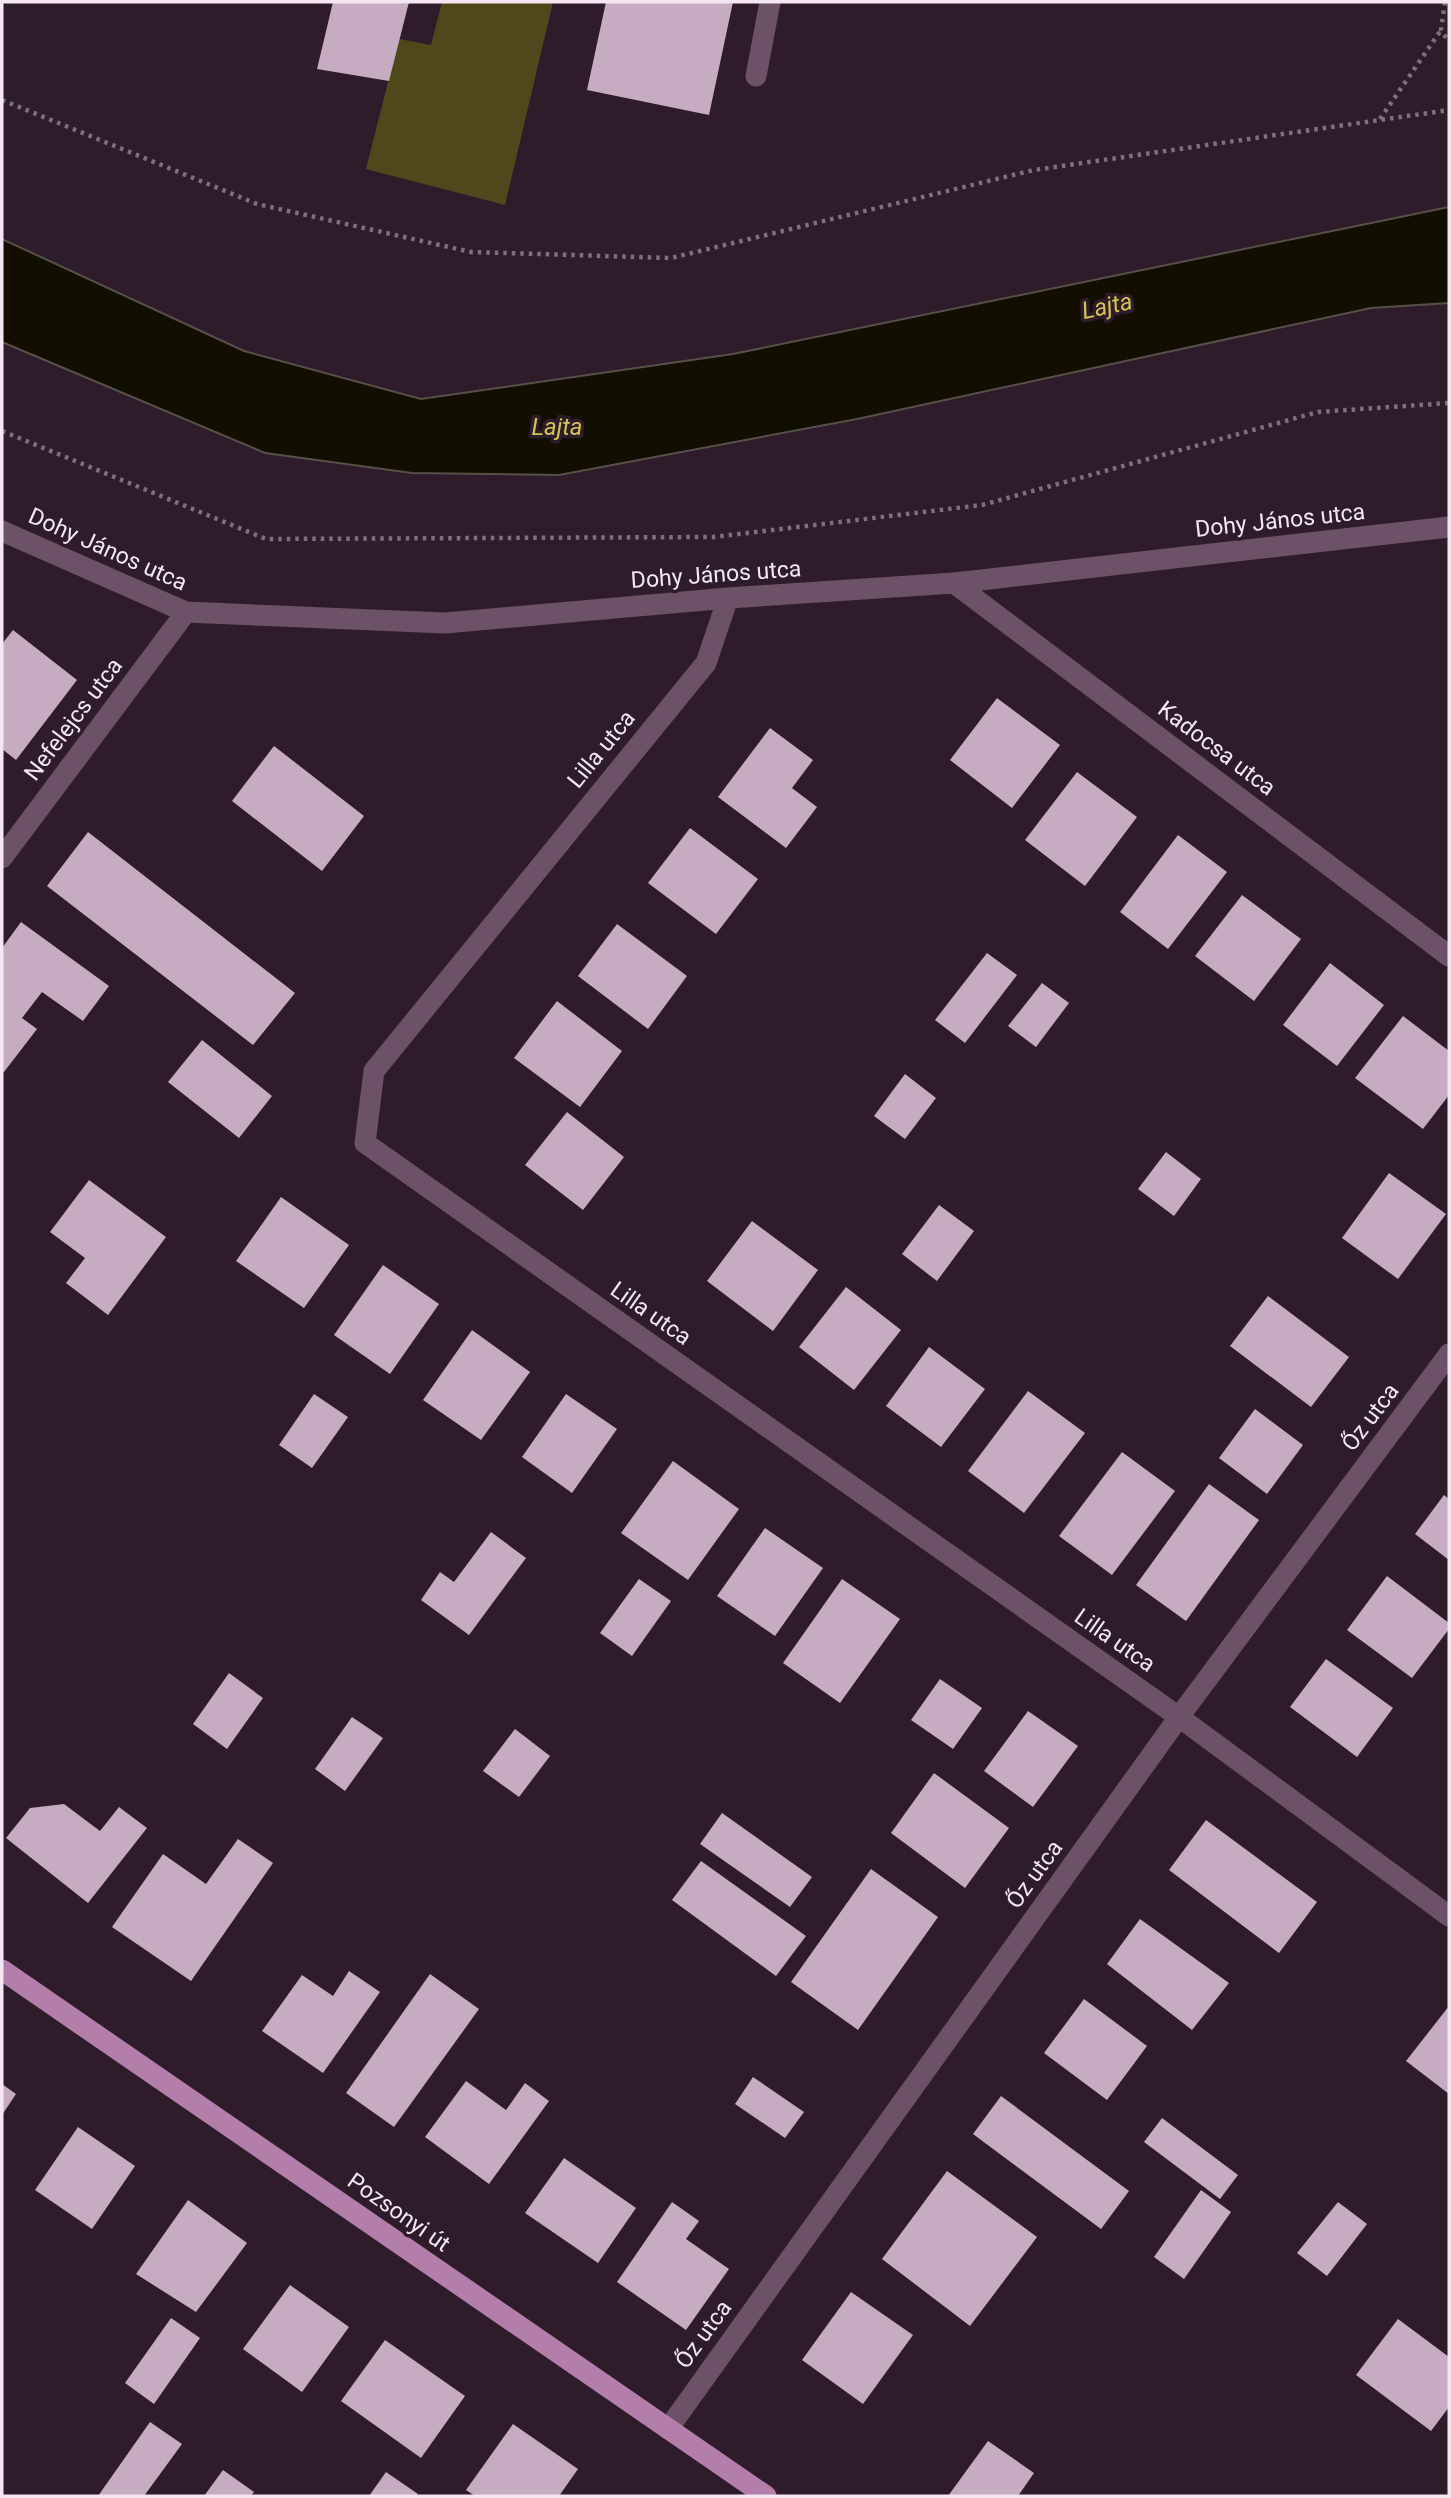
<svg xmlns="http://www.w3.org/2000/svg" width="1451" height="2498" viewBox="0 0 1451 2498" font-family="Roboto,sans-serif">
<style>
.green{fill:#4e491c}
.water{fill:#120f00;stroke:#565049;stroke-width:2}
.building{fill:#c6acc1}
.lines{fill:none;stroke-linecap:round;stroke-linejoin:round}
.path{stroke:#7f6f7c;stroke-width:4.5;stroke-dasharray:3.5 5;stroke-linecap:butt}
.minor{stroke:#6b5266;stroke-width:21}
.major{stroke:#b37faa;stroke-width:21}
.labels{text-anchor:middle;stroke-width:7;stroke-linejoin:round;paint-order:stroke}
.street-label{font-size:23px;fill:#f4e7f2;stroke:#2f1c2b}
.water-label{font-size:24px;font-style:italic;fill:#d1c453;stroke:#2f1c2b}
</style>
<rect width="100%" height="100%" fill="#2f1c2b"/>
<!-- green -->
<path class="green" d="M442,2H553L505,205L366,169L399,39L431,45Z"/>
<!-- water -->
<path class="water" d="M1449,207V303L1371,308L857,419L559,475L412,473L265,453L2,342V239L244,351L421,399L733,354Z"/>
<!-- building -->
<path class="building" d="M333,2H409L389,81L317,69Z
M606,2H733L709,115L587,90Z
M13,630L77,680L16,760L2,749V644Z
M997,698L1060,745L1012,808L950,760Z
M770,728L813,760L792,788L817,807L786,848L718,797Z
M274,746L364,816L322,871L232,801Z
M1077,772L1137,817L1085,886L1025,840Z
M690,828L758,879L716,934L648,883Z
M88,832L295,993L253,1045L47,886Z
M1178,835L1227,872L1168,949L1120,912Z
M1242,895L1301,939L1254,1001L1195,956Z
M21,922L109,986L83,1021L42,992L22,1018L37,1029L4,1072L2,1071V948Z
M617,924L687,976L648,1029L578,976Z
M987,953L1017,975L965,1043L935,1020Z
M1330,963L1384,1005L1337,1066L1283,1025Z
M1042,983L1069,1003L1036,1047L1008,1026Z
M557,1001L622,1051L580,1107L514,1058Z
M1403,1016L1449,1051V1095L1423,1129L1355,1078Z
M202,1040L272,1096L239,1138L168,1082Z
M905,1074L936,1098L905,1139L874,1116Z
M567,1112L624,1157L583,1210L525,1165Z
M1166,1152L1201,1179L1174,1216L1138,1189Z
M1389,1173L1446,1214L1398,1279L1342,1238Z
M89,1180L166,1237L108,1315L66,1283L85,1258L50,1232Z
M281,1197L349,1245L304,1308L236,1261Z
M939,1205L974,1231L937,1281L902,1254Z
M752,1221L818,1270L773,1331L707,1281Z
M383,1265L439,1304L390,1374L334,1335Z
M846,1287L901,1330L854,1390L799,1347Z
M1268,1296L1349,1357L1311,1407L1230,1346Z
M472,1330L530,1372L481,1440L423,1400Z
M929,1347L985,1389L941,1447L886,1406Z
M1028,1391L1085,1433L1024,1513L968,1471Z
M314,1394L348,1417L312,1468L279,1445Z
M566,1394L617,1429L572,1493L522,1457Z
M1255,1409L1303,1445L1267,1494L1219,1458Z
M1122,1452L1175,1491L1112,1575L1059,1536Z
M673,1461L739,1509L688,1580L621,1533Z
M1209,1484L1259,1520L1186,1621L1136,1585Z
M1444,1495L1449,1499V1560L1415,1534Z
M765,1528L823,1568L775,1636L717,1596Z
M491,1532L526,1558L469,1635L421,1600L440,1572L454,1582Z
M1387,1576L1449,1623V1629L1412,1678L1347,1630Z
M639,1579L671,1601L632,1656L600,1633Z
M842,1579L900,1619L840,1703L783,1663Z
M1326,1659L1393,1708L1357,1757L1290,1707Z
M229,1673L263,1698L227,1749L193,1724Z
M940,1679L982,1708L953,1749L911,1720Z
M1028,1711L1078,1746L1033,1807L984,1771Z
M352,1717L383,1738L345,1791L315,1769Z
M515,1729L550,1756L519,1797L483,1771Z
M934,1773L1009,1828L965,1888L891,1833Z
M64,1804L100,1831L119,1807L147,1828L88,1903L6,1838L30,1808Z
M722,1813L812,1877L790,1907L700,1844Z
M1206,1820L1317,1902L1279,1953L1169,1870Z
M238,1839L273,1863L191,1981L112,1927L163,1854L206,1884Z
M701,1861L806,1936L776,1976L672,1900Z
M871,1869L938,1917L858,2030L791,1982Z
M1140,1919L1229,1983L1192,2030L1107,1964Z
M349,1971L380,1992L323,2073L262,2031L302,1975L333,1996Z
M430,1974L479,2009L394,2127L346,2093Z
M1084,1999L1147,2046L1107,2100L1044,2053Z
M1449,2006V2094L1406,2061Z
M753,2077L804,2112L785,2138L735,2104Z
M466,2081L506,2110L525,2083L549,2101L489,2184L425,2137Z
M2,2084L16,2094L2,2115Z
M1001,2096L1129,2191L1101,2229L973,2134Z
M1162,2118L1238,2175L1220,2199L1144,2142Z
M78,2127L135,2166L92,2229L35,2190Z
M564,2158L636,2208L598,2263L525,2213Z
M947,2171L1037,2237L970,2326L882,2259Z
M1201,2190L1231,2212L1184,2279L1154,2257Z
M188,2200L247,2243L196,2312L136,2274Z
M672,2202L699,2221L686,2239L729,2269L686,2330L617,2282Z
M1338,2202L1367,2224L1327,2276L1297,2253Z
M290,2285L349,2327L302,2392L243,2349Z
M851,2292L913,2335L863,2404L802,2360Z
M171,2318L200,2338L154,2404L125,2383Z
M1398,2319L1449,2357V2407L1431,2431L1356,2375Z
M385,2340L465,2396L421,2458L341,2401Z
M150,2422L182,2444L144,2496H98Z
M513,2424L578,2469L559,2496H475L466,2490Z
M988,2441L1034,2473L1018,2496H948Z
M223,2470L254,2492L251,2496H204Z
M386,2472L418,2494L416,2496H369Z"/>
<g class="lines">
<!-- path -->
<path class="path" d="M1445,2L1441,30L1449,42
M2,100L257,204L471,252L671,258L1034,170L1449,110
M1380,119L1441,30
M2,431L266,539L714,537L982,505L1318,412L1449,403"/>
<!-- minor -->
<path class="minor" d="M756,76L770,2
M2,531L186,612L445,623L728,598L954,583L1449,527
M954,583L1449,956
M728,598L706,663L374,1071L365,1143L1179,1717L1449,1916
M2,858L186,612
M668,2429L1179,1717L1449,1354"/>
<!-- major -->
<path class="major" d="M2,1970L766,2496"/>
</g>
<g class="labels">
<!-- street labels -->
<g class="street-label">
<text transform="translate(1280 520) rotate(-6)" y="8">Dohy János utca</text>
<text transform="translate(108 549) rotate(24)" y="8">Dohy János utca</text>
<text transform="translate(716 574) rotate(-4)" y="8">Dohy János utca</text>
<text transform="translate(73 719) rotate(-53)" y="8">Nefelejcs utca</text>
<text transform="translate(1217 748) rotate(37)" y="8">Kadocsa utca</text>
<text transform="translate(601 749) rotate(-51)" y="8">Lilla utca</text>
<text transform="translate(651 1313) rotate(35)" y="8">Lilla utca</text>
<text transform="translate(1370 1417) rotate(-53)" y="8">Őz utca</text>
<text transform="translate(1115 1640) rotate(35)" y="8">Lilla utca</text>
<text transform="translate(1034 1874) rotate(-54)" y="8">Őz utca</text>
<text transform="translate(399 2212) rotate(35)" y="8">Pozsonyi út</text>
<text transform="translate(703 2334) rotate(-54)" y="8">Őz utca</text>
</g>
<!-- water labels -->
<g class="water-label">
<text transform="translate(1107 306) rotate(-12)" y="8">Lajta</text>
<text x="557" y="435">Lajta</text>
</g>
</g>
<!-- border -->
<rect width="1451" height="2498" fill="none" stroke="#f4e7f2" stroke-width="7"/>
</svg>
